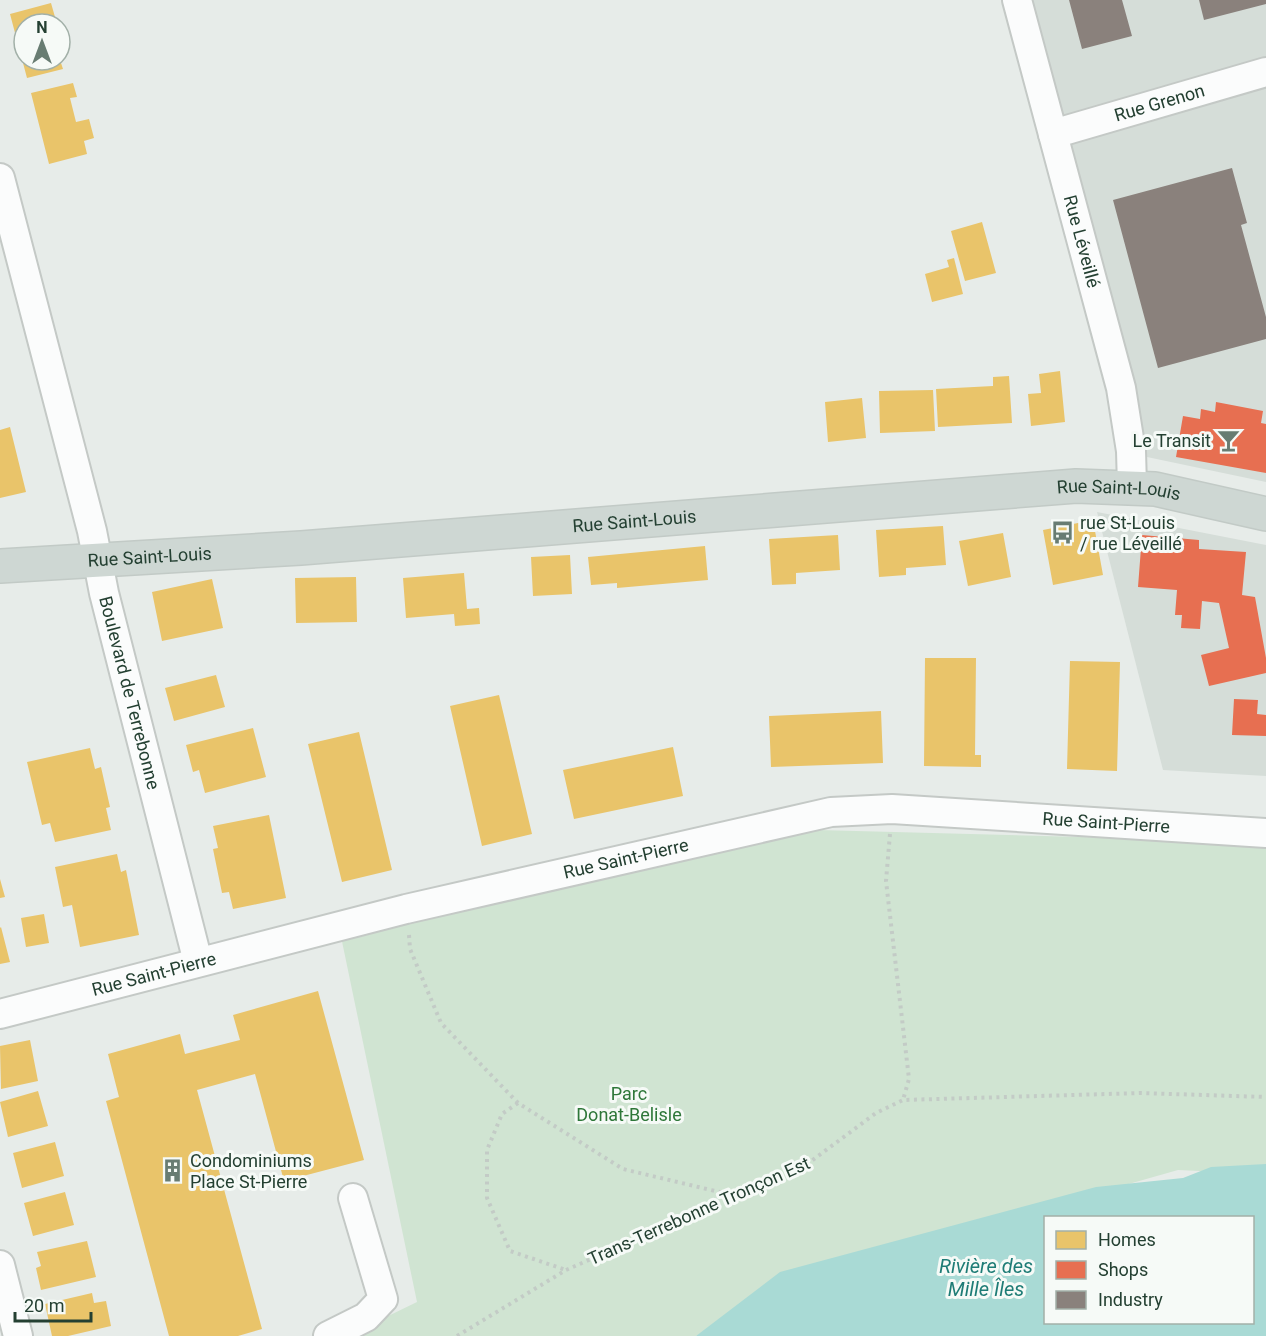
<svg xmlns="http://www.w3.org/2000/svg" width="1266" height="1336" viewBox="0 0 1266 1336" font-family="Roboto,sans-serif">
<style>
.built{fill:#d5ddd8}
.green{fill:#d0e4d2}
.water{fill:#a9dad5;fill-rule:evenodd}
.homes{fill:#e9c46a}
.shops{fill:#e76f51}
.industry{fill:#8a817c}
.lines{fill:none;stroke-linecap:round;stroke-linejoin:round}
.minor-casing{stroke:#c4c9c6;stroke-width:32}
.major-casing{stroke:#c2cac6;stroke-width:36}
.path{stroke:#c3cbc6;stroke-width:4;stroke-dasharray:3 4.5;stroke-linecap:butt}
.minor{stroke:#fbfcfc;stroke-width:28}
.major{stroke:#ced7d3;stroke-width:33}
.labels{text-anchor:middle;stroke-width:6;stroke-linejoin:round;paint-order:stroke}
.street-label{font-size:18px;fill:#244032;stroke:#f6faf7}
.poi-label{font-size:18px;fill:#244032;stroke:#f6faf7;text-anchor:start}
.park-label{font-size:18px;fill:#2e7739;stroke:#f6faf7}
.water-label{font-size:20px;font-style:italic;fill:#1e7c76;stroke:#f6faf7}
</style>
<rect width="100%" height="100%" fill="#e7ece9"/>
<!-- built -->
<path class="built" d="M1017,0H1266V482L1147,457L1130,386Z
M1097,512L1266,545V776L1163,770Z"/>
<!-- green -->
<path class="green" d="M818,830L1266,842V1174L1178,1170L1104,1191L750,1302L696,1336H347L417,1302L339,927Z"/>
<!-- water -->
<path class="water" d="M1266,1164V1336H696L780,1272L1096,1187L1183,1178L1211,1167ZM1046,1218H1252V1322H1046Z"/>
<!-- homes -->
<path class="homes" d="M51,3L57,24H24V60H60L63,69L27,78L10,14Z
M73,83L77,97L70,98L76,122L89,119L94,138L84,141L87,154L49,164L31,93Z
M982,222L996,273L965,281L951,231Z
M954,258L963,294L932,302L925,274L949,267L947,260Z
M1060,371L1065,422L1031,426L1028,394L1041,393L1039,374Z
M1009,376L1012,423L938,427L936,389L993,386V377Z
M933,390L935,431L880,433L879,391Z
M862,398L866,438L828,442L825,402Z
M10,427L26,492L0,498V430Z
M1093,520L1103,575L1053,585L1043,530Z
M943,526L946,565L906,568V575L879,577L876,530Z
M1003,533L1011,577L968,586L959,541Z
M838,535L840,570L796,573V584L772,585L769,539Z
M705,546L708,580L617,588V583L591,585L588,557Z
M570,555L572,594L533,596L531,557Z
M464,573L467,609L479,608L480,624L455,626L454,614L406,618L403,578Z
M356,577L357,622L296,623L295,578Z
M212,579L223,628L162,641L152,592Z
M925,658H976L975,755H981V767L924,766Z
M1070,661L1120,662L1117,771L1067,769Z
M216,675L225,707L174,721L165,688Z
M499,695L532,834L482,846L450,706Z
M881,711L883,763L771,767L769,716Z
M253,728L266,777L205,793L199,770L193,772L186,745Z
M359,732L392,870L342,882L308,744Z
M673,747L683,796L574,819L563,770Z
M90,748L95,769L101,767L110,807L106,808L111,830L55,842L50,823L42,825L27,762Z
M269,815L286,898L233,909L229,892L222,893L213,849L218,848L213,826Z
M117,854L121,872L126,870L139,935L80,947L72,905L63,907L55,867Z
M0,879L5,897L0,898Z
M44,914L49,943L26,947L21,918Z
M1,927L10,962L0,964V928Z
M318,991L364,1160L284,1181L255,1074L197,1090L262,1329L238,1336H169L106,1101L119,1097L108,1054L180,1034L185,1054L240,1040L233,1015Z
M30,1040L38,1081L1,1089L0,1046Z
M38,1091L48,1126L8,1137L0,1102Z
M55,1142L64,1176L22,1188L13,1153Z
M65,1192L74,1225L33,1236L24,1203Z
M87,1241L96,1277L41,1290L36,1268L41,1266L37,1252Z
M92,1293L94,1303L106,1301L111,1326L68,1336H52L45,1304Z"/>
<!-- shops -->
<path class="shops" d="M1216,402L1263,411L1261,423L1266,424V473L1176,457L1183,416L1200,419L1201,409L1215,412Z
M1142,535L1199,540V549L1246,552L1242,595L1255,597L1266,658V673L1209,686L1201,655L1229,648L1219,603L1202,601L1200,629L1181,628L1182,615H1175L1177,590L1138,587Z
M1234,699L1258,700L1257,714L1266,715V736L1232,735Z"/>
<!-- industry -->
<path class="industry" d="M1069,0H1122L1132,36L1082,49Z
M1199,0H1266V4L1204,20Z
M1232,168L1247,223L1241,225L1266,317V339L1158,368L1113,200Z"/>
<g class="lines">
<defs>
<g id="minor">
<path id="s1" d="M1017,0L1121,388L1131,451L1132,486"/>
<path id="s2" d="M1053,134L1266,72"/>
<path id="s3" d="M0,178L92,531L104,593L198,962"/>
<path id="s4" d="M0,1014L406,909L831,812L892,809L1266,833"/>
<path d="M0,1265L18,1336"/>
<path d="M328,1336L366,1317L383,1299L353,1198"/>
</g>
<g id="major">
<path id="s5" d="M0,566L301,548L1076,486L1155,489L1266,514"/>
</g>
</defs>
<!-- minor casing -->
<use href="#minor" class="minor-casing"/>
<!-- major casing -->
<use href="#major" class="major-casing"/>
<!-- path -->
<path class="path" d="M890,834L886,881L909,1079L903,1100
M409,935L410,949L441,1023L518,1103L623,1169L736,1196
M518,1103L502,1114L487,1150V1198L510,1251L566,1270
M457,1336L566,1270L806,1165L876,1113L903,1100L1141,1093L1266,1097"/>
<!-- minor -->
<use href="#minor" class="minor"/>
<!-- major -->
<use href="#major" class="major"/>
</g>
<!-- icons -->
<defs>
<symbol id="bar-bare" viewBox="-9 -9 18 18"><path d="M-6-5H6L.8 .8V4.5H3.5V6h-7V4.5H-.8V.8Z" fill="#687c72" stroke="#f6faf7" stroke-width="2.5" paint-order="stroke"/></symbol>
<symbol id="bus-bare" viewBox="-9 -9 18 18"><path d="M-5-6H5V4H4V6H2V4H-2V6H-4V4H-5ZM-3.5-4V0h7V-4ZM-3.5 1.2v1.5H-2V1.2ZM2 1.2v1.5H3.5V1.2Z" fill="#687c72" stroke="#f6faf7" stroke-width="2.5" paint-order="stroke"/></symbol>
<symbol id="building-bare" viewBox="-9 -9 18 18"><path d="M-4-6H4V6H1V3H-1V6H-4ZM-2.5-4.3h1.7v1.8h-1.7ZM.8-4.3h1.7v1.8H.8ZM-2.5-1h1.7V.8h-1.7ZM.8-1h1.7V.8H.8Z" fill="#687c72" stroke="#f6faf7" stroke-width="2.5" paint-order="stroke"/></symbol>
</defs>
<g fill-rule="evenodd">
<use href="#bar-bare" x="1212" y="424" width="33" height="33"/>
<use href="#bus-bare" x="1046" y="516" width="33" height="33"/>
<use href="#building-bare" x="156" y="1154" width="33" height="33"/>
</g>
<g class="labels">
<!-- street labels -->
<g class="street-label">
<text dy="6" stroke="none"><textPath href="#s2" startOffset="111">Rue Grenon</textPath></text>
<text dy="6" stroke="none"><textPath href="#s1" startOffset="250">Rue Léveillé</textPath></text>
<text dy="6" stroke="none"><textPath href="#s5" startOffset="1122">Rue Saint-Louis</textPath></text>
<text dy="6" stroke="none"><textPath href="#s5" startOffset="636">Rue Saint-Louis</textPath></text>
<text dy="6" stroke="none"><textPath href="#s5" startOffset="150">Rue Saint-Louis</textPath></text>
<text dy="6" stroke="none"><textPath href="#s3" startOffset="531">Boulevard de Terrebonne</textPath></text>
<text dy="6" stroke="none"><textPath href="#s4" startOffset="1131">Rue Saint-Pierre</textPath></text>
<text dy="6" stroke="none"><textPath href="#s4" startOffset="645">Rue Saint-Pierre</textPath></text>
<text dy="6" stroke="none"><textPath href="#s4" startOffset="159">Rue Saint-Pierre</textPath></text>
<text transform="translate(699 1211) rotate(-24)" y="6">Trans-Terrebonne Tronçon Est</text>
</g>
<!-- poi labels -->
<g class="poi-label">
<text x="1211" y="447" text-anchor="end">Le Transit</text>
<text x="1080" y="529">rue St-Louis<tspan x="1080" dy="21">/ rue Léveillé</tspan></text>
<text x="190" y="1167">Condominiums<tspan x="190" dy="21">Place St-Pierre</tspan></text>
</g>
<!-- park labels -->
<g class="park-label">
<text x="629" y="1100">Parc<tspan x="629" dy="21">Donat-Belisle</tspan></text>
</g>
<!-- water labels -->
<g class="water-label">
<text x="986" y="1273">Rivière des<tspan x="986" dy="23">Mille Îles</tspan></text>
</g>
</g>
<!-- legend -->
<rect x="1044" y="1216" width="210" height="108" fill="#f6faf7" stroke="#a2b0a8" stroke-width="1.5"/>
<rect x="1056" y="1231" width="30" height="18" fill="#e9c46a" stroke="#a2b0a8" stroke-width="1.5"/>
<text x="1098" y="1246" font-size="18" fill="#244032">Homes</text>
<rect x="1056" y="1261" width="30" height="18" fill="#e76f51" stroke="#a2b0a8" stroke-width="1.5"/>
<text x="1098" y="1276" font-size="18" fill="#244032">Shops</text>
<rect x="1056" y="1291" width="30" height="18" fill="#8a817c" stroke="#a2b0a8" stroke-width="1.5"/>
<text x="1098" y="1306" font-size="18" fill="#244032">Industry</text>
<!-- north arrow -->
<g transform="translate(42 42)"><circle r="28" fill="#f6faf7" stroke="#a2b0a8" stroke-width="1.5"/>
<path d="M0-4.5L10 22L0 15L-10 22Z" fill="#687c72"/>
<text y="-9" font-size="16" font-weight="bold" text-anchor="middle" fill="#244032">N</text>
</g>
<!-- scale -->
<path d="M15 1312v9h76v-9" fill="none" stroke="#244032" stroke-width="3"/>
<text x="24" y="1312" font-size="18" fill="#244032" stroke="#f6faf7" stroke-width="4.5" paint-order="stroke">20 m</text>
</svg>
